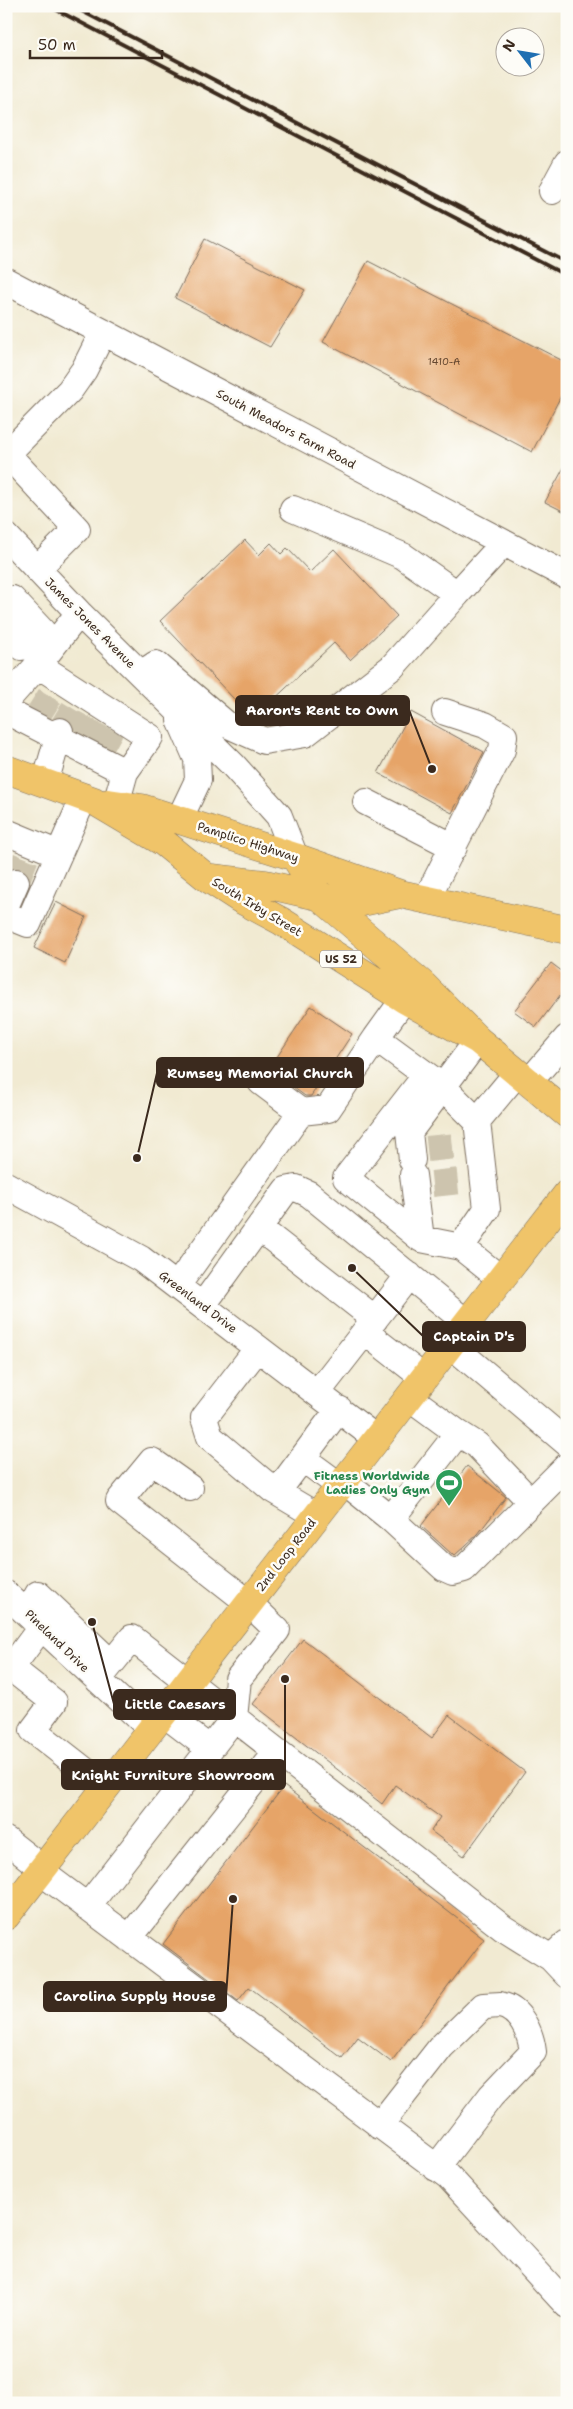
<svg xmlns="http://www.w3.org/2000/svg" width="573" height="2409" viewBox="0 0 573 2409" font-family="'Shantell Sans',sans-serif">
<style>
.building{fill:#e6a468}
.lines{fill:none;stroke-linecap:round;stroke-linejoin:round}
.minor-tunnel{stroke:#cdc4ae;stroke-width:26;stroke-dasharray:26 13;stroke-linecap:butt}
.minor-casing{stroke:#7b6d5d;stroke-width:28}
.major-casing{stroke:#7b6d5d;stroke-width:29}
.minor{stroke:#fff;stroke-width:26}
.major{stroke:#f0c469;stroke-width:28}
.rail{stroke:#3b2a1e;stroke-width:4}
.labels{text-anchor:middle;stroke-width:5;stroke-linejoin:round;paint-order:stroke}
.number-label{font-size:10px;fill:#664830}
.shield{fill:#fdfcf7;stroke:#75695f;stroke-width:1}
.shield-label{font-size:11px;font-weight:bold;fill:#3b2a1e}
.street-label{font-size:12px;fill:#3b2a1e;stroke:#fdfcf7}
.leisure-label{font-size:12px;font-weight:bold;fill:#27864d;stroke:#fdfcf7;text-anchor:end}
.leader{fill:none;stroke:#3b2a1e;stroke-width:2}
.callout-dot{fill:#3b2a1e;stroke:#fdfcf7;stroke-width:2}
.callout{fill:#3b2a1e;stroke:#3b2a1e;stroke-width:2}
.callout-label{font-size:14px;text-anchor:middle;font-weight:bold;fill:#fff}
</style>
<rect width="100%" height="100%" fill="#fdfcf7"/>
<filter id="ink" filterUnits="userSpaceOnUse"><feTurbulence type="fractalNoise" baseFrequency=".02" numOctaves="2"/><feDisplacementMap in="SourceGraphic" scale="10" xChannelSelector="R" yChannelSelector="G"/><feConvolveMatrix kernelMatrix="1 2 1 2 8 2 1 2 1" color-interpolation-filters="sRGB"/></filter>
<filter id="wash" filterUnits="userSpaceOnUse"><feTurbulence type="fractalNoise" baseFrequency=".0096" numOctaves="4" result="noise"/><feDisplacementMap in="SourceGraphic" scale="20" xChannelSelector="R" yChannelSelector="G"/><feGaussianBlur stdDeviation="1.12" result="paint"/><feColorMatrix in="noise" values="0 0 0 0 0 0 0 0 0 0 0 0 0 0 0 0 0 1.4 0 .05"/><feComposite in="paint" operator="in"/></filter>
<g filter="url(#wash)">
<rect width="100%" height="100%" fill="#f1ead2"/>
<g id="blocks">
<!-- building -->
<path class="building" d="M205,239L305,290L270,347L175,298Z
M368,261L567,363V384L532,452L323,342Z
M567,462V513L545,502Z
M245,540L259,555L271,543L281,554L287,548L310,572L334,549L397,616L350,660L334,643L253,719L160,621Z
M411,712L484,752L452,813L378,773Z
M56,902L86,917L65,963L34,948Z
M551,963L567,975V986L536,1027L514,1011Z
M311,1006L352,1034L311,1096H305L269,1069Z
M467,1466L506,1497L478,1534L454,1556L421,1526Z
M303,1639L432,1738L449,1715L525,1772L464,1856L431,1831L440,1817L395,1785L382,1804L253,1704Z
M284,1786L484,1939L391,2062L358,2037L342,2058L249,1987L238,2001L163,1944Z"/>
</g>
</g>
<g filter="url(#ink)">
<use href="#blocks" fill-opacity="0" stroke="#7b6d5d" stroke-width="1"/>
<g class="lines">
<!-- minor-tunnel -->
<path class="minor-tunnel" d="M36,718L50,696
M60,731L74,708
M79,740L91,718
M99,751L111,729
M16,882L27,855
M427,1149L466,1145
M432,1184L470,1180"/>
<defs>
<path id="minor" d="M552,191L567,163
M6,281L567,576
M7,454L77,529L37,569
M6,455L70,390L84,370L103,332
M6,536L79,613L233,765L279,816L295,857
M457,594L504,543
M6,600L12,599L42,631L38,643L48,652
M6,630L22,647L38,643
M38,665L79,613
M141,674L156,664L226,724L264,741L305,734L392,667L457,594L403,556L293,509
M6,701L38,665L150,737L125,772L116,804
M6,711L125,772
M45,783L60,731
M366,802L454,847
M179,820L198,780L197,759L180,720
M6,832L59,854
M426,900L502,750L504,736L485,725L445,712
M6,905L16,882
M6,915L28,924L84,797
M404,999L376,1038L443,1087L477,1121L487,1209L461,1247
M529,1082L567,1038
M301,1112L328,1109L376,1038
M477,1121L517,1073
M412,1160L409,1132L478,1040
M413,1175L421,1239L461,1247L501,1279
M6,1185L141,1259L377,1439
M259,1228L375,1319
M421,1239L346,1178L426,1075
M177,1286L301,1112L261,1082
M203,1305L286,1190L296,1188L309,1194L467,1323
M365,1332L424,1378
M450,1344L567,1443
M258,1348L204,1418L210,1437L273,1490L317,1516
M317,1393L409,1275
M458,1433L477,1445L531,1502
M302,1458L340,1486
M344,1481L391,1519L458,1433L409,1397
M277,1492L339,1409
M391,1519L444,1568L453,1572L464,1569L567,1466
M6,1594L151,1729
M28,1612L38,1594L111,1663
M42,1626L11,1668L54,1702L33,1730L106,1787
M98,1680L132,1638L503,1928L551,1958
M163,1713L210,1749
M6,1840L43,1869
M41,1872L448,2176L567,2305
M87,1907L234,1718L238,1679L277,1630L249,1603L119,1501L152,1461L190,1488
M129,1938L277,1752
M567,1943L551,1958L567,1975
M379,2126L441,2047L483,2006C489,2006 495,2005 500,2005C521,2009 531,2034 533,2052L491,2096L436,2168"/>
<path id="major" d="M6,769L94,801L163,842L206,877L240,899L281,921L404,999L478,1040
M108,803L142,808L295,857L400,894L567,930
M295,857L319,896L422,984L478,1040L567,1114
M212,878L265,884L353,904L400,894
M6,1916L567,1194"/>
</defs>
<!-- minor casing -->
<use href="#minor" class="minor-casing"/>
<!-- major casing -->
<use href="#major" class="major-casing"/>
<!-- minor -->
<use href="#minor" class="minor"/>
<!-- major -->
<use href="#major" class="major"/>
<!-- rail -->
<path class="rail" d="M49,6L567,276
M72,6L567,263"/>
</g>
</g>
<!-- icons -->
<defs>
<symbol id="stadium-pin" viewBox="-11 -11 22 30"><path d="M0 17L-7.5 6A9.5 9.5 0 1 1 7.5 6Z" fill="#2e9e5b" stroke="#fdfcf7"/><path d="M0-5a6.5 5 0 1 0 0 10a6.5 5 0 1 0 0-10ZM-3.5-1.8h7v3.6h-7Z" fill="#fff"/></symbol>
</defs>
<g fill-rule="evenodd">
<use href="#stadium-pin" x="433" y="1467" width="32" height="43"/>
</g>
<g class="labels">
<!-- number labels -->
<g class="number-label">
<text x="444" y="365">1410-A</text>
</g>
<!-- shield labels -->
<rect class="shield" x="320" y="950.5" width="42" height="17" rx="4"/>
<g class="shield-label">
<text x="341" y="963">US 52</text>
</g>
<!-- street labels -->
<g class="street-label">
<text transform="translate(286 429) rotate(28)" y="4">South Meadors Farm Road</text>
<text transform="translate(90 623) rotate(45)" y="4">James Jones Avenue</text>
<text transform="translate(248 842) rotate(18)" y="4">Pamplico Highway</text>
<text transform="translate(257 907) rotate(31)" y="4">South Irby Street</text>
<text transform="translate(198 1302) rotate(37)" y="4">Greenland Drive</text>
<text transform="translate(286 1555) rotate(-52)" y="4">2nd Loop Road</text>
<text transform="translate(57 1641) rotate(44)" y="4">Pineland Drive</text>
</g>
<!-- leisure labels -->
<g class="leisure-label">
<text x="430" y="1480">Fitness Worldwide<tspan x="430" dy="14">Ladies Only Gym</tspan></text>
</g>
</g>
<!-- callouts -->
<path class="leader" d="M432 769L409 710M137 1158L157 1073M352 1268L423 1336M92 1622L114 1704M285 1679L285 1775M233 1899L226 1996"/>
<g class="callout-dot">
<circle cx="432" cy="769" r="5"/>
<circle cx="137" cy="1158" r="5"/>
<circle cx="352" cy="1268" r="5"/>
<circle cx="92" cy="1622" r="5"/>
<circle cx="285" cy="1679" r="5"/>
<circle cx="233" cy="1899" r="5"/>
</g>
<g class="callout">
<rect x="236" y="696" width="173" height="29" rx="5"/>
<rect x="157" y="1058" width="206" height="29" rx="5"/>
<rect x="423" y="1322" width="102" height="29" rx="5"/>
<rect x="114" y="1690" width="121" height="29" rx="5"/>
<rect x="62" y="1760" width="223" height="29" rx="5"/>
<rect x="44" y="1982" width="182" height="29" rx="5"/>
</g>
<g class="callout-label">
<text x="322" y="715">Aaron's Rent to Own</text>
<text x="260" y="1078">Rumsey Memorial Church</text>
<text x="474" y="1341">Captain D's</text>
<text x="175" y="1709">Little Caesars</text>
<text x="173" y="1780">Knight Furniture Showroom</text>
<text x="135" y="2001">Carolina Supply House</text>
</g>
<!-- margin -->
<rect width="573" height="2409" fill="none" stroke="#fdfcf7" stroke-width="25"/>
<!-- north arrow -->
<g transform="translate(520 52) rotate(301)"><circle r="24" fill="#fdfcf7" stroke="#afa8a0"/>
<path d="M0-4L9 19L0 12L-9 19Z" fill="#1f6fb2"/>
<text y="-8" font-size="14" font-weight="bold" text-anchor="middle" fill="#3b2a1e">N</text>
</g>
<!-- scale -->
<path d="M30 50v8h132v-8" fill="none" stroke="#3b2a1e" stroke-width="2.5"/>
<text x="38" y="50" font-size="15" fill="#3b2a1e" stroke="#fdfcf7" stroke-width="4" paint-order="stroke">50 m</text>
</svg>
